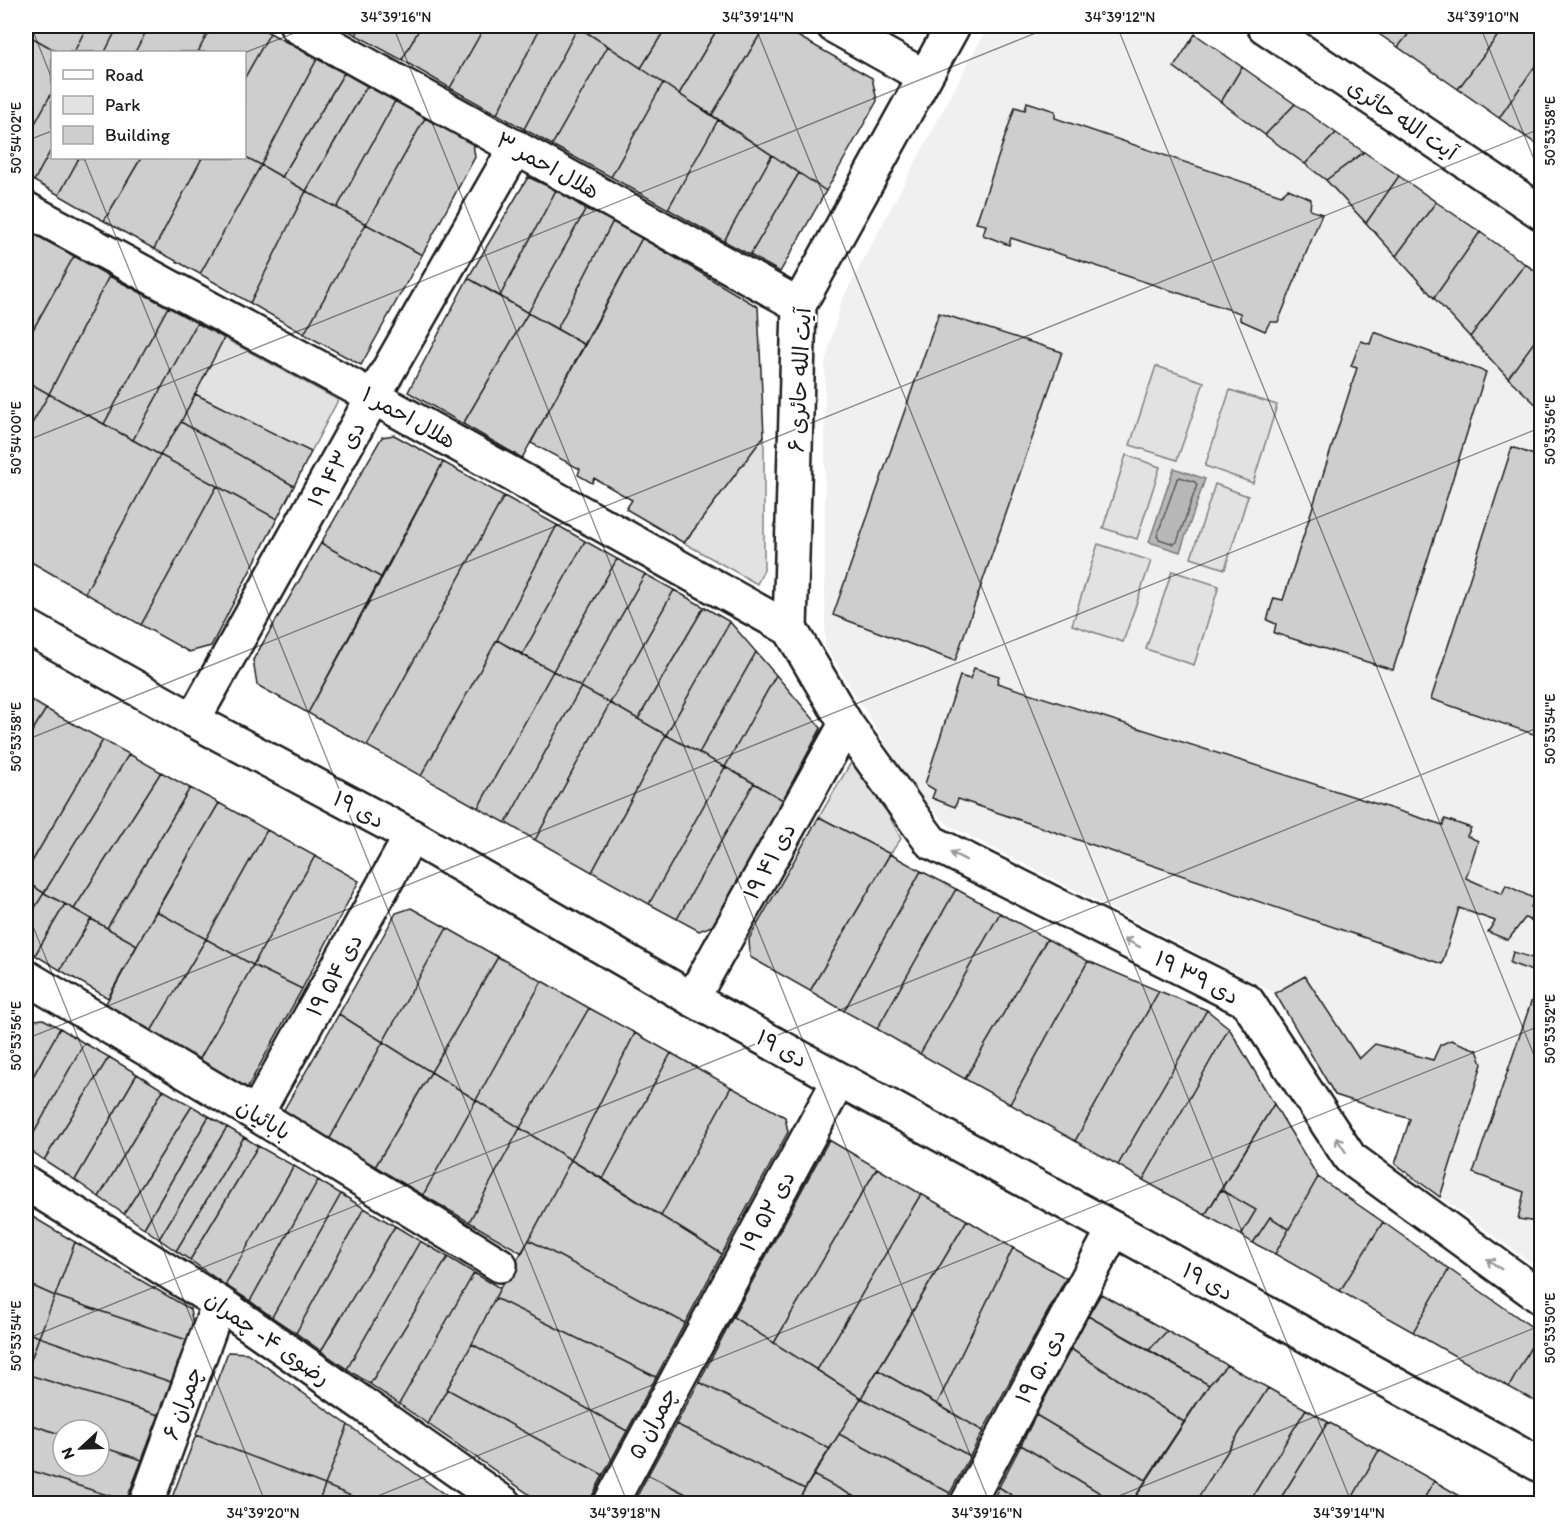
<svg xmlns="http://www.w3.org/2000/svg" width="1567" height="1529" viewBox="0 0 1567 1529" font-family="Itim,'Playpen Sans Arabic',sans-serif">
<style>
.built{fill:#f0f0f0}
.green{fill:#e2e2e2;stroke:#7f7f7f;stroke-width:1.5}
.water{fill:#b8b8b8;stroke:#7a7a7a;stroke-width:1.5}
.lines{fill:none;stroke-linecap:round;stroke-linejoin:round}
.shore{stroke:#5a5a5a;stroke-width:1.5}
.building{fill:#cecece;stroke:#1c1c1c;stroke-width:1.5}
.minor-casing{stroke:#1c1c1c;stroke-width:38}
.secondary-casing{stroke:#1c1c1c;stroke-width:38}
.minor{stroke:#fff;stroke-width:33}
.secondary{stroke:#fff;stroke-width:33}
.oneway{stroke:#999}
.ticks{fill:none;stroke:#1c1c1c;stroke-width:1.5;stroke-opacity:0.45}
.labels{text-anchor:middle;stroke-width:5;stroke-linejoin:round;paint-order:stroke}
.street-label{font-size:22px;fill:#1c1c1c;stroke:#fff}
.neatline{fill:none;stroke:#1c1c1c;stroke-width:2}
.ticks-label{font-size:15px;text-anchor:middle;fill:#1c1c1c}
</style>
<rect width="100%" height="100%" fill="#fff"/>
<filter id="ink" filterUnits="userSpaceOnUse"><feTurbulence type="fractalNoise" baseFrequency=".0167" numOctaves="2"/><feDisplacementMap in="SourceGraphic" scale="12" xChannelSelector="R" yChannelSelector="G"/><feConvolveMatrix kernelMatrix="1 2 1 2 8 2 1 2 1" color-interpolation-filters="sRGB"/></filter>
<g filter="url(#ink)">
<!-- built -->
<path class="built" d="M988,26H1181L1195,34L1175,67L1326,180L1508,378L1541,410V1270L1395,1164L1410,1119L1335,1095L1275,993L950,826L918,796L825,646V363L841,302Z"/>
<!-- green -->
<path class="green" d="M224,338L338,400L311,452L195,394Z
M1156,366L1204,382L1177,460L1130,445Z
M1230,390L1277,405L1253,483L1205,466Z
M764,436V570L757,584L684,543Z
M1126,455L1160,467L1137,539L1103,528Z
M1215,484L1248,496L1225,569L1191,558Z
M1098,544L1151,561L1123,642L1072,625Z
M1172,571L1219,586L1194,665L1146,649Z
M850,764L867,773L901,839L890,854L819,817Z"/>
<!-- water -->
<path class="water" d="M1174,468L1205,479L1180,552L1149,542Z"/>
<g class="lines">
<!-- shore -->
<path class="shore" d="M1180,477L1195,482L1197,485L1177,542L1174,544L1159,539L1157,536L1177,479Z"/>
</g>
<!-- building -->
<path class="building" d="M27,26H87L74,52H58L26,34Z
M87,26H118L105,52H74Z
M118,26H149L135,52H105Z
M149,26H211L198,52H135Z
M211,26H256L270,33L244,79V52H198Z
M340,26H361L356,35Z
M361,26H421L402,60L356,35Z
M421,26H485L450,88L402,60Z
M485,26H541L497,114L450,88Z
M541,26H577L578,27L524,129L497,114Z
M577,26H667L641,68Z
M667,26H719L679,94L641,68Z
M719,26H765L712,115L679,94Z
M765,26H780L872,78L877,101L826,191L712,115Z
M1367,26H1415L1398,47Z
M1415,26H1505L1458,89L1398,47Z
M1505,26H1542V56L1499,118L1458,89Z
M578,27L608,46L552,145L524,129Z
M270,33L317,59L261,165L244,156V79Z
M26,34L58,52H52V92L26,140Z
M1195,34L1242,67L1221,102L1174,67Z
M608,46L663,83L611,177L552,145Z
M1542,56V148L1499,118Z
M317,59L344,73L282,177L261,165Z
M1242,67L1295,104L1265,135L1221,102Z
M344,73L367,86L306,191L282,177Z
M663,83L718,120L668,209L611,177Z
M367,86L395,101L337,208L306,191Z
M52,92V148L34,181L26,176V140Z
M395,101L425,118L366,224L337,208Z
M1027,102L1055,111V118L1281,195L1288,189L1311,199L1310,210L1322,214L1278,322H1270L1265,331L1240,320V313L1011,238L1009,245L983,235L986,225L976,223L1015,107L1025,110Z
M1295,104L1336,133L1305,164L1265,135Z
M425,118L473,144L475,157L422,255L366,224Z
M718,120L772,155L724,241L668,209Z
M1336,133L1364,152L1326,180L1305,164Z
M52,148V158H79L59,195L34,181Z
M1364,152L1399,176L1366,223L1326,180Z
M772,155L799,173L750,255L724,241Z
M244,156L261,165L200,274L154,249L202,158H244Z
M79,158H141L104,221L59,195Z
M141,158H202L154,249L104,221Z
M261,165L306,191L250,303L200,274Z
M799,173L826,191L780,272L750,255Z
M1399,176L1436,202L1396,256L1366,223Z
M528,177L556,190L500,296L468,278Z
M556,190L586,209L528,313L500,296Z
M306,191L366,224L304,334L250,303Z
M1436,202L1480,232L1434,298L1396,256Z
M586,209L613,221L557,329L528,313Z
M613,221L642,238L585,345L557,329Z
M366,224L422,255L361,365L304,334Z
M1480,232L1525,264L1470,337L1434,298Z
M32,233L74,256L26,342V246Z
M642,238L758,307L764,436L684,543L626,509L632,500L594,478L592,483L578,475L580,469L531,443Z
M74,256L109,276L49,394L26,381V342Z
M1525,264L1542,275V331L1508,378L1470,337Z
M109,276L168,307L104,424L49,394Z
M468,278L528,313L463,424L408,392Z
M168,307L197,323L133,440L104,424Z
M528,313L585,345L522,458L463,424Z
M939,313L1062,352L955,661L833,615Z
M197,323L224,338L181,422L160,455L133,440Z
M1542,331V410L1508,378Z
M1374,332L1486,372L1393,670L1274,633L1276,624L1267,620L1274,598L1283,600L1357,368L1351,366L1361,341L1370,344Z
M26,381L49,394L26,434Z
M49,394L160,455L85,593L26,559V434Z
M195,394L311,452L294,486L181,422Z
M181,422L294,486L277,519L160,455Z
M394,435L443,462L382,578L321,543L382,437Z
M1512,447L1542,458V737L1431,699Z
M160,455L217,486L141,625L85,593Z
M443,462L504,496L367,746L308,713Z
M217,486L277,519L211,646L189,652L141,625Z
M504,496L557,525L497,640L421,776L367,746Z
M557,525L585,541L522,655L497,640Z
M585,541L617,559L553,671L522,655Z
M321,543L382,578L308,713L257,685L253,660Z
M617,559L645,574L581,687L553,671Z
M645,574L674,590L610,703L581,687Z
M674,590L704,607L638,719L610,703Z
M704,607L730,622L666,735L638,719Z
M730,622L756,652L699,753L666,735Z
M497,640L553,671L478,808L421,776Z
M756,652L776,675L725,767L699,753Z
M974,668L999,676L997,683L1443,825L1445,819L1471,828L1467,836L1478,841L1466,878L1502,894L1506,885L1535,899L1531,907L1542,910V925L1525,918L1508,940L1488,932L1495,921L1459,908L1442,964L958,799L955,807L932,798L935,790L925,784L960,676L970,679Z
M553,671L581,687L506,823L478,808Z
M776,675L821,728L783,800L725,767Z
M581,687L610,703L535,840L506,823Z
M26,697L46,709L26,741Z
M610,703L666,735L592,872L535,840Z
M46,709L103,740L26,872V741Z
M666,735L725,767L649,904L592,872Z
M103,740L129,754L44,893L26,882V872Z
M129,754L161,772L74,909L44,893Z
M725,767L754,783L677,919L649,904Z
M161,772L190,788L107,928L74,909Z
M754,783L783,800L717,924L699,931L677,919Z
M190,788L219,803L137,945L107,928Z
M219,803L267,830L206,939L156,911Z
M819,817L890,854L810,991L750,957L749,939Z
M267,830L315,856L253,965L206,939Z
M890,854L921,871L844,1011L810,991Z
M315,856L359,881L302,989L253,965Z
M921,871L956,889L877,1029L844,1011Z
M26,882L44,893L26,922Z
M956,889L1000,913L920,1054L877,1029Z
M44,893L65,904L35,955L26,950V922Z
M65,904L91,919L60,970L35,955Z
M411,908L447,928L383,1042L339,1014L396,913Z
M156,911L206,939L150,1033L104,1007Z
M1000,913L1047,939L965,1079L920,1054Z
M91,919L137,945L108,998L60,970Z
M447,928L498,957L431,1072L383,1042Z
M206,939L253,965L198,1062L150,1033Z
M1047,939L1088,961L1010,1104L965,1079Z
M1542,943V963L1540,967L1532,971L1510,963L1513,952L1536,959Z
M498,957L542,981L476,1100L431,1072Z
M1088,961L1159,991L1075,1141L1010,1104Z
M253,965L302,989L246,1090L198,1062Z
M1542,970V1223L1518,1219L1524,1192L1473,1173Z
M1305,976L1359,1059L1375,1044L1433,1060L1440,1045L1451,1040L1477,1050L1482,1064L1440,1197L1395,1164L1410,1119L1335,1095L1275,993Z
M542,981L589,1008L520,1128L476,1100Z
M1159,991L1207,1010L1118,1165L1075,1141Z
M589,1008L635,1033L571,1160L520,1128Z
M1207,1010L1229,1028L1143,1180L1118,1165Z
M339,1014L383,1042L329,1140L282,1113Z
M43,1019L60,1028L26,1089V1021Z
M60,1028L84,1043L26,1147V1089Z
M1229,1028L1274,1104L1205,1215L1143,1180Z
M635,1033L671,1053L603,1179L571,1160Z
M383,1042L431,1072L375,1167L329,1140Z
M84,1043L109,1057L44,1160L26,1147Z
M671,1053L731,1087L661,1216L603,1179Z
M109,1057L137,1074L75,1180L44,1160Z
M431,1072L476,1100L423,1195L375,1167Z
M137,1074L163,1090L99,1197L75,1180Z
M731,1087L785,1117L788,1132L722,1254L661,1216Z
M163,1090L192,1106L124,1214L99,1197Z
M476,1100L520,1128L469,1222L423,1195Z
M1274,1104L1318,1177L1289,1229L1270,1217L1253,1243L1241,1235L1256,1210L1221,1190Z
M192,1106L209,1116L144,1228L124,1214Z
M209,1116L227,1127L159,1239L144,1228Z
M227,1127L244,1137L176,1251L159,1239Z
M520,1128L571,1160L522,1253L469,1222Z
M244,1137L258,1146L190,1260L176,1251Z
M829,1140L877,1168L774,1343L733,1317Z
M258,1146L294,1166L225,1285L190,1260Z
M571,1160L722,1254L685,1323L529,1240Z
M294,1166L318,1180L250,1301L225,1285Z
M877,1168L921,1194L817,1370L774,1343Z
M1318,1177L1383,1222L1340,1291L1275,1254Z
M318,1180L341,1194L272,1317L250,1301Z
M1221,1190L1256,1210L1241,1235L1205,1215Z
M341,1194L364,1208L296,1333L272,1317Z
M921,1194L967,1220L861,1398L817,1370Z
M364,1208L395,1226L321,1351L296,1333Z
M26,1213L75,1242L55,1296L26,1283Z
M1270,1217L1289,1229L1275,1254L1253,1243Z
M967,1220L1013,1248L937,1404L878,1370Z
M1383,1222L1449,1269L1413,1332L1340,1291Z
M395,1226L420,1241L347,1369L321,1351Z
M529,1240L685,1323L656,1377L495,1298L500,1288Z
M420,1241L448,1257L370,1384L347,1369Z
M75,1242L190,1309L193,1325L187,1340L55,1296Z
M1013,1248L1066,1278L983,1431L937,1404Z
M448,1257L474,1273L399,1404L370,1384Z
M1449,1269L1539,1332L1509,1387L1413,1332Z
M474,1273L500,1288L472,1344L428,1424L399,1404Z
M26,1283L55,1296L39,1337L26,1332Z
M1101,1294L1167,1331L1149,1350L1088,1316Z
M55,1296L187,1340L171,1382L39,1337Z
M495,1298L656,1377L627,1431L472,1344Z
M1088,1316L1209,1385L1184,1422L1071,1349Z
M733,1317L861,1398L830,1449L699,1382Z
M1167,1331L1227,1365L1209,1385L1149,1350Z
M26,1332L39,1337L26,1373Z
M1539,1332L1542,1334V1405L1509,1387Z
M39,1337L171,1382L159,1415L26,1374Z
M472,1344L627,1431L603,1475L447,1389Z
M1071,1349L1184,1422L1146,1480L1036,1415Z
M228,1352L247,1353L348,1425L325,1485L196,1435Z
M1227,1365L1268,1388L1194,1504H1131L1209,1385Z
M878,1370L983,1431L970,1456L861,1398Z
M26,1374L159,1415L142,1460L99,1446V1430H63V1435L26,1423Z
M699,1382L830,1449L805,1489L676,1424Z
M1268,1388L1306,1409L1248,1504H1194Z
M447,1389L603,1475L588,1504H543L428,1424Z
M861,1398L970,1456L950,1493L839,1434Z
M1306,1409L1328,1422L1277,1504H1248Z
M1036,1415L1146,1480L1131,1504H1118L1021,1445Z
M1328,1422L1379,1450L1349,1504H1277Z
M26,1423L63,1435V1466H99V1446L142,1460L126,1501L26,1469Z
M676,1424L805,1489L796,1504H706L648,1475Z
M348,1425L458,1504H370L325,1485Z
M839,1434L950,1493L944,1504H868L813,1475Z
M196,1435L325,1485L318,1504H180L171,1500Z
M1021,1445L1118,1504H1025L999,1487Z
M1379,1450L1434,1481L1421,1504H1349Z
M26,1469L126,1501L125,1504H26Z
M648,1475L706,1504H633Z
M813,1475L868,1504H796Z
M1434,1481L1474,1504H1421Z
M325,1485L370,1504H318Z
M999,1487L1025,1504H991Z"/>
<g class="lines">
<defs>
<path id="minor" d="M297,26L799,305
M834,26L925,77
M26,209L373,397L790,629
M790,629L846,724L931,842L1247,1001L1350,1158L1542,1298
M790,629L799,305L953,26
M193,720L373,397L516,147
M26,977L256,1114L500,1265
M692,999L846,724
M256,1114L411,836
M26,1183L219,1303L505,1504
M146,1504L219,1303
M610,1504L839,1080
M967,1504L1114,1229"/>
<path id="secondary" d="M1264,26L1542,213
M26,626L193,720L411,836L692,999L1114,1229L1542,1466"/>
</defs>
<!-- minor casing -->
<use href="#minor" class="minor-casing"/>
<!-- secondary casing -->
<use href="#secondary" class="secondary-casing"/>
<!-- minor -->
<use href="#minor" class="minor"/>
<!-- secondary -->
<use href="#secondary" class="secondary"/>
</g>
<!-- one-way arrows -->
<defs><path id="oneway-shaft" d="M-6 0H5M1.5-3L5.5 0L1.5 3" fill="none" stroke-width="1.6" stroke-linecap="round" stroke-linejoin="round" transform="scale(1.5)"/></defs>
<g class="oneway">
<use href="#oneway-shaft" transform="translate(958 856) rotate(-153)"/>
<use href="#oneway-shaft" transform="translate(1132 943) rotate(-153)"/>
<use href="#oneway-shaft" transform="translate(1341 1145) rotate(-123)"/>
<use href="#oneway-shaft" transform="translate(1494 1264) rotate(-144)"/>
</g>
</g>
<!-- ticks -->
<path class="ticks" d="M31,26L52,79M393,26L990,1504M755,26L1352,1504M1117,26L1542,1075M1480,26L1542,179M244,53L312,26M26,141L52,131M84,158L628,1504M26,441L1053,26M26,740L1542,128M26,909L266,1504M26,1039L1542,427M26,1339L1542,726M358,1504L1542,1025M1099,1504L1542,1325"/>
<g class="labels">
<!-- street labels -->
<g class="street-label">
<text transform="translate(1403 119) rotate(34)" y="8">آیت الله حائری</text>
<text transform="translate(548 165) rotate(29)" y="8">هلال احمر ۳</text>
<text transform="translate(799 380) rotate(-87)" y="8">آیت الله حائری ۶</text>
<text transform="translate(409 417) rotate(29)" y="8">هلال احمر ۱</text>
<text transform="translate(336 464) rotate(-61)" y="8">۱۹ دی ۴۳</text>
<text transform="translate(359 809) rotate(28)" y="8">۱۹ دی</text>
<text transform="translate(769 861) rotate(-61)" y="8">۱۹ دی ۴۱</text>
<text transform="translate(334 975) rotate(-61)" y="8">۱۹ دی ۵۴</text>
<text transform="translate(1197 977) rotate(27)" y="8">۱۹ دی ۳۹</text>
<text transform="translate(782 1048) rotate(29)" y="8">۱۹ دی</text>
<text transform="translate(264 1119) rotate(31)" y="8">بابائیان</text>
<text transform="translate(767 1211) rotate(-61)" y="8">۱۹ دی ۵۲</text>
<text transform="translate(1208 1281) rotate(29)" y="8">۱۹ دی</text>
<text transform="translate(268 1338) rotate(35)" y="8">رضوی ۴- چمران</text>
<text transform="translate(1040 1366) rotate(-62)" y="8">۱۹ دی ۵۰</text>
<text transform="translate(182 1403) rotate(-70)" y="8">چمران ۶</text>
<text transform="translate(652 1423) rotate(-62)" y="8">چمران ۵</text>
</g>
</g>
<!-- margin -->
<rect width="1567" height="1529" fill="none" stroke="#fff" stroke-width="66"/>
<!-- legend -->
<rect x="51" y="51" width="195" height="108" fill="#ffffff" stroke="#a4a4a4" stroke-width="1.5"/>
<rect x="63" y="70" width="30" height="9" fill="#ffffff" stroke="#a4a4a4" stroke-width="1.5"/>
<text x="105" y="81" font-size="18" fill="#1c1c1c">Road</text>
<rect x="63" y="96" width="30" height="18" fill="#e2e2e2" stroke="#a4a4a4" stroke-width="1.5"/>
<text x="105" y="111" font-size="18" fill="#1c1c1c">Park</text>
<rect x="63" y="126" width="30" height="18" fill="#cecece" stroke="#a4a4a4" stroke-width="1.5"/>
<text x="105" y="141" font-size="18" fill="#1c1c1c">Building</text>
<!-- north arrow -->
<g transform="translate(81 1448) rotate(248)"><circle r="28" fill="#ffffff" stroke="#a4a4a4" stroke-width="1.5"/>
<path d="M0-4.5L10 22L0 15L-10 22Z" fill="#1c1c1c"/>
<text y="-9" font-size="16" font-weight="bold" text-anchor="middle" fill="#1c1c1c">N</text>
</g>
<rect x="33" y="33" width="1501" height="1463" class="neatline"/>
<g class="ticks-label">
<text x="396" y="22">34°39'16"N</text>
<text x="758" y="22">34°39'14"N</text>
<text x="1120" y="22">34°39'12"N</text>
<text x="1483" y="22">34°39'10"N</text>
<text transform="translate(1550 131) rotate(-90)" y="5">50°53'58"E</text>
<text transform="translate(16 138) rotate(-90)" y="5">50°54'02"E</text>
<text transform="translate(1550 430) rotate(-90)" y="5">50°53'56"E</text>
<text transform="translate(16 438) rotate(-90)" y="5">50°54'00"E</text>
<text transform="translate(1550 729) rotate(-90)" y="5">50°53'54"E</text>
<text transform="translate(16 737) rotate(-90)" y="5">50°53'58"E</text>
<text transform="translate(1550 1029) rotate(-90)" y="5">50°53'52"E</text>
<text transform="translate(16 1036) rotate(-90)" y="5">50°53'56"E</text>
<text transform="translate(1550 1328) rotate(-90)" y="5">50°53'50"E</text>
<text transform="translate(16 1336) rotate(-90)" y="5">50°53'54"E</text>
<text x="263" y="1518">34°39'20"N</text>
<text x="625" y="1518">34°39'18"N</text>
<text x="987" y="1518">34°39'16"N</text>
<text x="1349" y="1518">34°39'14"N</text>
</g>
</svg>
